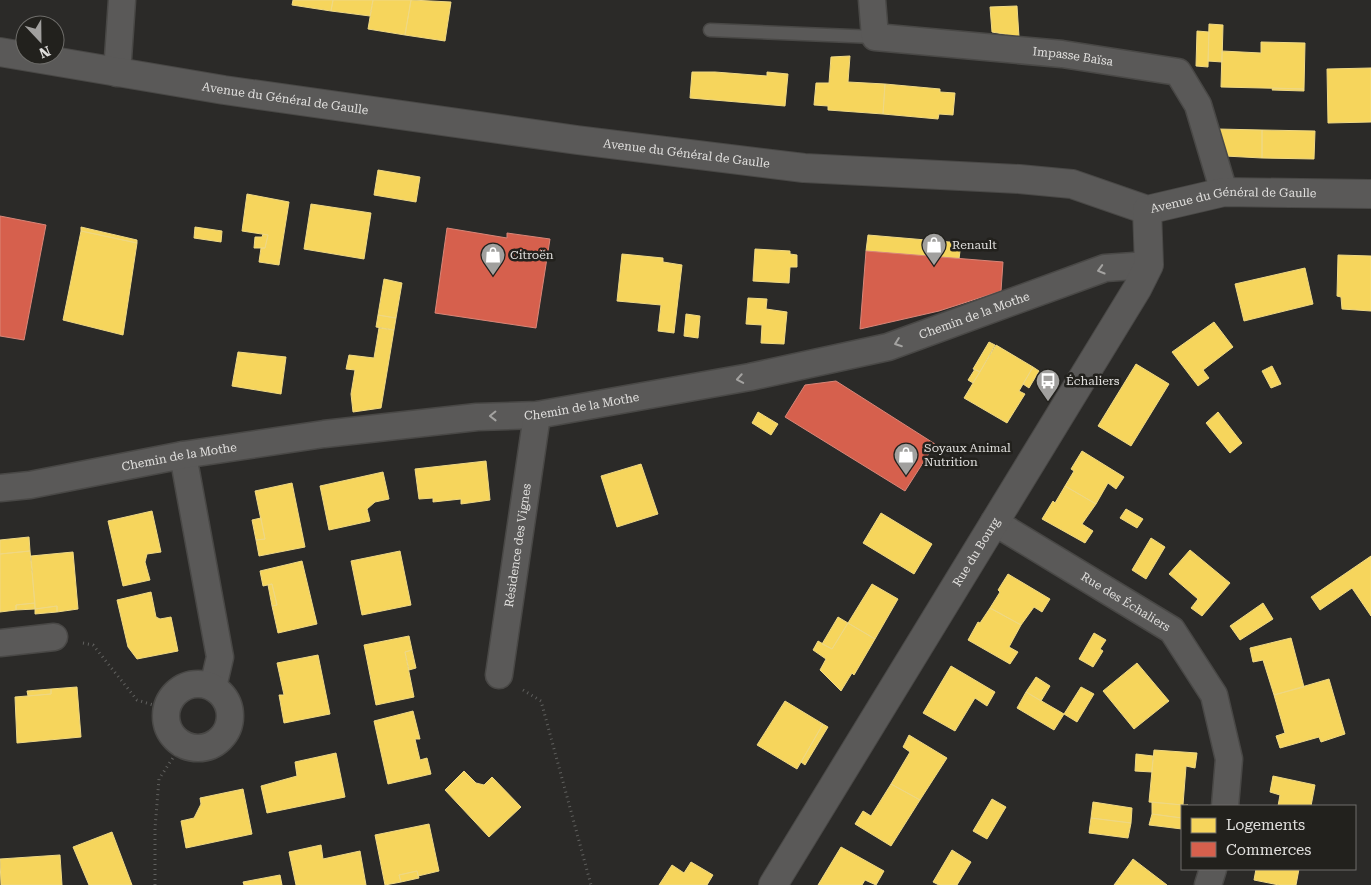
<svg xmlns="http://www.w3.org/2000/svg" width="1371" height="885" viewBox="0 0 1371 885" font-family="'Roboto Serif',serif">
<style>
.homes{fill:#f6d55c;stroke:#efd883}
.shops{fill:#d6604d;stroke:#d98678}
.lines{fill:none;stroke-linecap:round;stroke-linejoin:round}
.lane-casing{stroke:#494846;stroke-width:15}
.street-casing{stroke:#494846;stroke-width:29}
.secondary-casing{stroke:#494846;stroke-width:30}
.path{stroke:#60605e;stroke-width:3;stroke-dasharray:1 4;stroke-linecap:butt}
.lane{stroke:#5a5958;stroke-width:12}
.street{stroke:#5a5958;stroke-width:26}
.secondary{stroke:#5a5958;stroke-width:28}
.oneway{stroke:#a4a3a1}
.labels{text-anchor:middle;stroke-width:5;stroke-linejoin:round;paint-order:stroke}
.street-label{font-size:12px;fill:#e0dfdd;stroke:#22211d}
.poi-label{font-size:12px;fill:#e0dfdd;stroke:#22211d;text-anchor:start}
</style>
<rect width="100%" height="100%" fill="#2b2a28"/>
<!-- homes -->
<path class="homes" d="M293,0H333L331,11L292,5Z
M333,0H373L370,16L331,11Z
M373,0H411L405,35L368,29Z
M411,0L451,2L445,41L405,35Z
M1017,6L1019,37L992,32L990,7Z
M1209,24L1223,25L1222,62L1208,61Z
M1197,31L1209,32L1208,67L1196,66Z
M1261,42L1305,43L1304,89L1221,87L1222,51L1261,53Z
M850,56L848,82L885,84L883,114L828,110V106L814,105L816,83H829L831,57Z
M1371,68V122L1328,123L1327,69Z
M692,72H715L767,76V72L788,74L785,106L690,98Z
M885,84L940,89V92L955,93L953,115L939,114L938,119L883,114Z
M1273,88L1304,89V91L1272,90Z
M1218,129L1262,130V158L1225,156Z
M1262,130L1315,131L1314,159L1262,158Z
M378,170L420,177L416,202L374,195Z
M247,194L289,202L279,265L259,262L261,248H265L268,235L242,231Z
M311,204L371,213L364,259L304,249Z
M81,227L137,240V243L81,231Z
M195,227L222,231L221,242L194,238Z
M81,231L137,243L123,335L63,320Z
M263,234L268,235L265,248H254L255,237H262Z
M868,235L961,243L959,259L866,251Z
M755,249L790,251V254L797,255V267H790L789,283L753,281Z
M622,254L663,258V262L682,265L674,333L658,331L661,305L617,301Z
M1338,255L1371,256V311L1342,309L1341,297L1337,296Z
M1305,268L1313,304L1244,321L1235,284Z
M384,279L402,283L396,318L378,315Z
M748,298L767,299L766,309L787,312L784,344L761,343L762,325L746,324Z
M686,314L700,316L698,338L684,336Z
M378,315L396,318L394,330L376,327Z
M1214,322L1233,347L1203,370L1209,378L1198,386L1172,352Z
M379,328L394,330L381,408L353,412L351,394L355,370L346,369L349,355L374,358Z
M989,342L995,345L980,372L973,369Z
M996,345L1033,367L1019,391L1025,394L1007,423L964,398Z
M238,352L286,357L281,394L232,386Z
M1136,364L1169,384L1131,446L1098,426Z
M1272,366L1281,384L1271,388L1262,371Z
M1033,367L1039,371L1029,388L1023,384Z
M975,369L980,372L973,383L968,380Z
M758,412L778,424L771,435L752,423Z
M1218,412L1242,443L1230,453L1206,423Z
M1082,451L1124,477L1116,489L1108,483L1096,504L1065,486L1074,471L1071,469Z
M486,461L490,500L461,504V499L433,502V498L419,499L415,469Z
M641,464L658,514L617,527L601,476Z
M383,472L389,499L375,502L367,509L370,521L329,530L320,486Z
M292,483L305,547L259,556L256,540L265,539L255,491Z
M1065,486L1096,504L1082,524L1093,531L1085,543L1042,519L1053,501L1055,503Z
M1126,509L1143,519L1137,528L1120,518Z
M152,511L161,552L147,554L145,562L150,580L123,586L108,521Z
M881,513L932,544L914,574L863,543Z
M261,518L265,539L256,540L252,520Z
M29,537L30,551L0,554V540Z
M1151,538L1165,547L1146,579L1132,570Z
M1190,550L1230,583L1202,616L1191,608L1198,599L1169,574Z
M30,551L35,603L16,605V610L0,612V554Z
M400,551L411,605L362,615L351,561Z
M73,552L78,609L57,612V606L35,609L31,556Z
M1371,556V616L1352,588L1320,610L1311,597Z
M302,561L317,624L278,633L272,606L277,605L272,584L263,586L260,571Z
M1008,574L1050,599L1042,612L1034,607L1021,625L990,608L1000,592L998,590Z
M272,584L277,605L272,606L268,585Z
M872,584L898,599L875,639L848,623Z
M151,592L156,617L160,619L171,617L178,651L137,659L128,647L117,600Z
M35,603V609L16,610V605Z
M1263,603L1273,619L1240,640L1230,626Z
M57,606V612L35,614V609Z
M990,608L1021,625L1009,647L1018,652L1010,664L968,640L978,622L980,623Z
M838,617L848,623L832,649L822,644Z
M848,623L875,639L854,675L852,673L841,691L820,670L826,659L813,650L818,641L832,649Z
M1094,633L1106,640L1100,649L1103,651L1093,667L1079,659Z
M409,636L412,650L405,652L414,697L376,705L364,645Z
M1291,638L1304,687L1274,695L1263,660L1253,662L1250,648Z
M412,650L416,668L409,670L405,652Z
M318,655L330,714L284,723L279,695H284L277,663Z
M1137,663L1169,701L1134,729L1103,691Z
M951,666L995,692L987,706L975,698L955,731L923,713Z
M1036,677L1050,686L1041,701L1026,692Z
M1329,679L1345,734L1321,742L1319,737L1280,748L1276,736L1285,733L1274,695Z
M77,687L81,737L17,743L15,697L51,694V689Z
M1081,687L1094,694L1077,722L1064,714Z
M51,689V694L28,696L27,691Z
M1026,692L1064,714L1054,730L1017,708Z
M785,701L823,724L797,769L757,745Z
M413,711L420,739H415L420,760L427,758L431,774L388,784L374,721Z
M823,724L828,727L805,765L801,762Z
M909,735L947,758L920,800L891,784L910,752L903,747Z
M1154,750L1197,753L1195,768L1186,766L1183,805L1149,802Z
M336,753L345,797L267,813L261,786L297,776L295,762Z
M1136,754L1153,756L1152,772L1135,771Z
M464,771L476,783L484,785L492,777L521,807L489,837L445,790Z
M1273,776L1315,785L1311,806H1278L1280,795L1270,792Z
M891,784L920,800L891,846L855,824L863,811L871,816Z
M243,789L252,834L186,848L181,821L194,818L201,804L200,798Z
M992,799L1006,807L987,839L973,831Z
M1093,802L1132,808L1131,823L1091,818Z
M1152,802L1183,805H1188L1182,806V818L1152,814Z
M1152,814L1182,818V829L1149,825Z
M1091,818L1131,823L1128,838L1089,833Z
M429,824L439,871L418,876L417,871L399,875L401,882L385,885L375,835Z
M112,832L132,885H89L73,847Z
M321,845L323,859L360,851L366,885H296L289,852Z
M841,847L884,871L876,885L865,880L862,885H818Z
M952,850L971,862L957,885H939L933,882Z
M60,855L62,885H1L0,859Z
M1133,859L1167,885H1114Z
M691,862L713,875L707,885H659L672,865L684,873Z
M1256,869H1299L1296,885H1279L1254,880Z
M417,871L419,878L401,882L399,875Z
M280,875L282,885H244L243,882Z"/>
<!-- shops -->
<path class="shops" d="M0,216L46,225L24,340L0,336Z
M447,228L507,238V233L550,239L536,328L435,313Z
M866,251L1003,262L1001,291L939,311L860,329Z
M836,381L935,444L905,491L785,417L805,385Z"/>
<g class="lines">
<defs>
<path id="lane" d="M710,30L875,37"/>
<g id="street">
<path id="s1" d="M872,0L875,37L1062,54L1178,72L1198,105L1224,192"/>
<path d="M117,73L122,0"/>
<path d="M183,455L220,657L213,687"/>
<path id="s2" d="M0,488L30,485L183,455L324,434L477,417L537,415L750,377L888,347L1105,268L1149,265"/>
<path id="s3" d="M994,522L1172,630L1214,695L1229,759L1225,806"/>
<path d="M0,643L54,637"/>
<path id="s4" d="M499,675L537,415"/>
<circle cx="198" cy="716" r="32"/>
<path d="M1208,885L1213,869"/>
</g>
<g id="secondary">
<path id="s5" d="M0,52L224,90L577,140L804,168L1019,179L1072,184L1147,210L1224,192L1371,194"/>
<path id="s6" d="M773,885L1137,289L1149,265L1147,210"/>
</g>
</defs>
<!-- lane casing -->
<use href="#lane" class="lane-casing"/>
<!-- street casing -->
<use href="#street" class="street-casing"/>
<!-- secondary casing -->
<use href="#secondary" class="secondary-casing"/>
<!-- path -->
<path class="path" d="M83,643L93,645L137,700L166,709
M523,690L541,701L591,885
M155,885V828L159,779L182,744"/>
<!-- lane -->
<use href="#lane" class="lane"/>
<!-- street -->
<use href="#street" class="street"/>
<!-- secondary -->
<use href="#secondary" class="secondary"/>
</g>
<!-- one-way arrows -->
<defs><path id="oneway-chevron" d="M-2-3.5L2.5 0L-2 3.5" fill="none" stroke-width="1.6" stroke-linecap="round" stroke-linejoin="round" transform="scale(1.25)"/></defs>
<g class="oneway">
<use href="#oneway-chevron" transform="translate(1101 270) rotate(164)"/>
<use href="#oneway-chevron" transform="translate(898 343) rotate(160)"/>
<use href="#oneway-chevron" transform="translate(740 379) rotate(170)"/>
<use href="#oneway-chevron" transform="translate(493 416) rotate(179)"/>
</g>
<!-- icons -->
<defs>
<symbol id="shop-pin" viewBox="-11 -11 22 30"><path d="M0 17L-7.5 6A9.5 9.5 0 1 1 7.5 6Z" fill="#a1a09e" stroke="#22211d"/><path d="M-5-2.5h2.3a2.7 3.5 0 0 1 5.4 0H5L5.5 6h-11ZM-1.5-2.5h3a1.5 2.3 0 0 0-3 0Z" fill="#fff"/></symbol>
<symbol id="bus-pin" viewBox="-11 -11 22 30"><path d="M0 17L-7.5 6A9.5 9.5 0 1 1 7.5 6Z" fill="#a1a09e" stroke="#22211d"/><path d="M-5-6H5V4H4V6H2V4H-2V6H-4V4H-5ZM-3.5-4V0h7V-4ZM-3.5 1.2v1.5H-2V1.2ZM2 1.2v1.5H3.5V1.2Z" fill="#fff"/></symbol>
</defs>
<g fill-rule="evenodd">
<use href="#shop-pin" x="920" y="231" width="28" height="38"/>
<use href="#shop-pin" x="479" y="241" width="28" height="38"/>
<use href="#bus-pin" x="1034" y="367" width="28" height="38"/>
<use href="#shop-pin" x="892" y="441" width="28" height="38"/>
</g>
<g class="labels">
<!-- street labels -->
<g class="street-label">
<text dy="4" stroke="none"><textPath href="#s1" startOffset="236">Impasse Baïsa</textPath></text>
<text dy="4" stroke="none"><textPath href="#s5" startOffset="289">Avenue du Général de Gaulle</textPath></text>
<text dy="4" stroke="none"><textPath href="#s5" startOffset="694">Avenue du Général de Gaulle</textPath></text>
<text dy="4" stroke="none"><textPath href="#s5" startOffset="1248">Avenue du Général de Gaulle</textPath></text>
<text dy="4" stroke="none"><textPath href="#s2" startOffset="992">Chemin de la Mothe</textPath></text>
<text dy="4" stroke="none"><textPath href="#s2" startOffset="588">Chemin de la Mothe</textPath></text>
<text dy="4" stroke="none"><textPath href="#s2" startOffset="182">Chemin de la Mothe</textPath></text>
<text dy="4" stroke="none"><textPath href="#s4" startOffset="131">Résidence des Vignes</textPath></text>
<text dy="4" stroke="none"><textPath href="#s6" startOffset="390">Rue du Bourg</textPath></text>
<text dy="4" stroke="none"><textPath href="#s3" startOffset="154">Rue des Échaliers</textPath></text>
</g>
<!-- poi labels -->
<g class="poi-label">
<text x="952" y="249">Renault</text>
<text x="510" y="259">Citroën</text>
<text x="1066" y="385">Échaliers</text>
<text x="924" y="452">Soyaux Animal<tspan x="924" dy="14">Nutrition</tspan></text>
</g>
</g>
<!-- legend -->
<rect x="1181" y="805" width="175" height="65" fill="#22211d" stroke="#6e6d6a"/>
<rect x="1191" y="818" width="25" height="15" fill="#f6d55c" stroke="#6e6d6a"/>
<text x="1226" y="830" font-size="15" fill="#e0dfdd">Logements</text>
<rect x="1191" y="842" width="25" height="15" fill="#d6604d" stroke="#6e6d6a"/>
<text x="1226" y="855" font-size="15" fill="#e0dfdd">Commerces</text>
<!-- north arrow -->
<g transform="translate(40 40) rotate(158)"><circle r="24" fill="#22211d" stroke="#6e6d6a"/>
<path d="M0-4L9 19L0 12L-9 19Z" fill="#a1a09e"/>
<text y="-8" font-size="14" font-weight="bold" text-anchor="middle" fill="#e0dfdd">N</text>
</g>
</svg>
